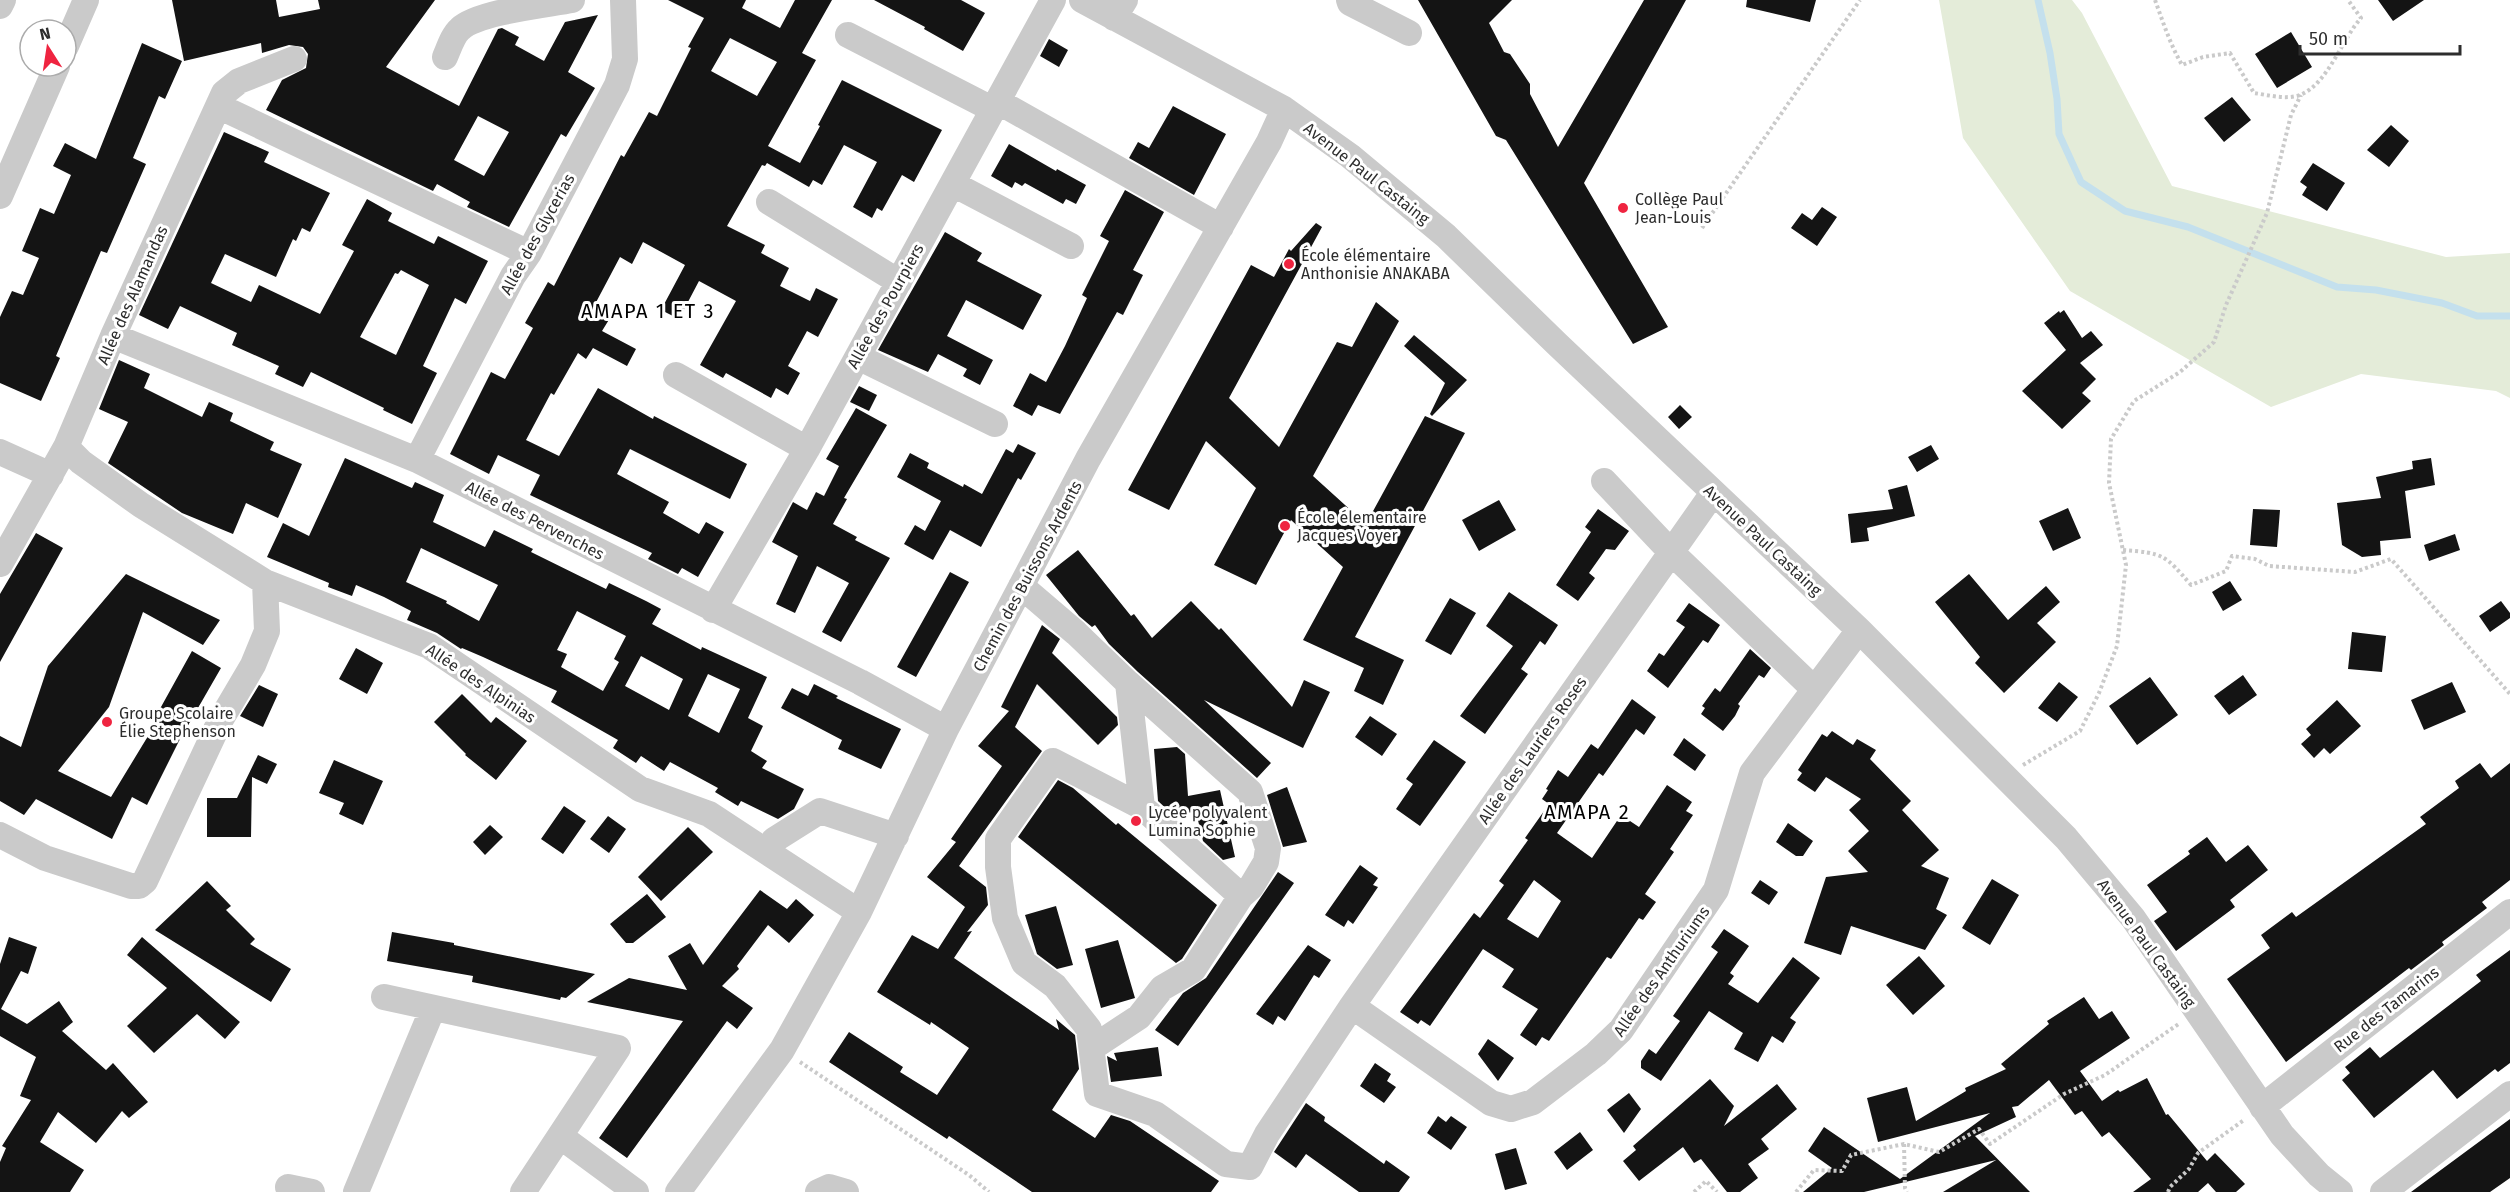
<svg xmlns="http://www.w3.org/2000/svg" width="2510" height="1192" viewBox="0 0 2510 1192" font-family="'Fira Sans',sans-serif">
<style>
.green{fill:#e4ecd9}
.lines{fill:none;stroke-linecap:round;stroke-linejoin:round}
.stream{stroke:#c4e0ed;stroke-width:7}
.building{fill:#141414;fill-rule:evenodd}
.path{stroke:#cacaca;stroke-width:4;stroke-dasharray:3 3;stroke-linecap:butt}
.minor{stroke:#cacaca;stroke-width:26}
.poi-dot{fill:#ef2440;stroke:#fff;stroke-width:2}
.labels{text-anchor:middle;stroke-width:6;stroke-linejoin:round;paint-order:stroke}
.street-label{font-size:16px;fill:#2d2d2d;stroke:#fff}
.poi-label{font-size:16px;fill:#2d2d2d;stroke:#fff;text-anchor:start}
.quarter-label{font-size:20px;letter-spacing:1.5px;fill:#000;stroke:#fff}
</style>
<rect width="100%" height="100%" fill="#fff"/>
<!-- green -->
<path class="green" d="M1939,0H2072L2082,13L2172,186L2446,257L2510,253V398L2496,391L2361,374L2271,407L2070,291L1963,138Z"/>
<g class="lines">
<!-- stream -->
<path class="stream" d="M2038,0L2050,53L2057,99L2059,134L2081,182L2125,211L2188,227L2337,287L2376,290L2442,303L2477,316H2510"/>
</g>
<!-- building -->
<path class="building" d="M172,0H276L279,17L320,9L318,0H435L386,67L459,106L498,29L502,28L519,37L515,45L544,61L565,22L598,15L568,72L595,88L566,137L561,134L509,227L467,207L470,202L437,184L433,191L266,110L282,80L306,68L308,54L303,47L289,45L262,53L261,43L184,61ZM478,116L509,132L484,176L454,160Z
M668,0H746L742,8L780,28L795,0H832L802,53L816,60L768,146L800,163L820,126L818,125L842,80L942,130L914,182L902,175L882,211L877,208L872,218L853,207L877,162L844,145L822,185L813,180L809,187L767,163L765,166L762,165L727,226L765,245L761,253L789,268L780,286L810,301L816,288L838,299L818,337L807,331L788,366L800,373L788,395L776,388L771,398L726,373L723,378L700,365L736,301L699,281L679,319L661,310L685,265L643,242L632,264L620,257L593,308L610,318L602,331L636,349L627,366L593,348L586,359L578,353L554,395L551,393L526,440L559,456L598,388L653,419L654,416L747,464L730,499L630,449L617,474L669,502L663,513L699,534L706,522L724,532L698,577L682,568L678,574L648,559L652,553L530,495L540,475L498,455L489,474L450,454L491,372L505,379L533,328L525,323L548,282L554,286L621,155L624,157L649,112L657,116L691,48L688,47L704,18ZM730,38L777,62L757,96L711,71Z
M874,0H961L985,13L963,51L924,29L925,27Z
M1418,0H1512L1489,23L1504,52L1510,54L1530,84V94L1558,147L1644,0H1686L1584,183L1668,327L1633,344L1506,140L1496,136Z
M1747,0H1816L1810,22L1746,7Z
M2378,0H2424L2393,21Z
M2291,32L2312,67L2277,88L2255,54Z
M1049,39L1068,50L1059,67L1040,56Z
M142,43L182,61L165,99L159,96L133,158L146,164L107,253L101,251L56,356L60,358L41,401L0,383V317L12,291L23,295L39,258L22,251L40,208L54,214L71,175L53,166L65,143L96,159Z
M2232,97L2251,120L2224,142L2204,118Z
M1173,106L1226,134L1194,195L1129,158L1138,142L1149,148Z
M2391,125L2409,141L2389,167L2367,150Z
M224,132L269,152L264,162L330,193L310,232L302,228L296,241L293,239L276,277L225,254L211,283L251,302L259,285L320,314L354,251L342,245L367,199L392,213L388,221L434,244L438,236L488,261L466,304L455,298L423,366L437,373L412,424L383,410L384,408L311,372L303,387L275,374L279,366L232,345L237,333L180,306L168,329L139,315ZM401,270L429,285L396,355L360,337L395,273L398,274Z
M1009,144L1056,171L1057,169L1086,185L1076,204L1066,199L1063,204L1025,183L1022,186L1015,182L1012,188L991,176Z
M2313,163L2345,183L2327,211L2302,195L2307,187L2300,182Z
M1125,190L1164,212L1133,270L1143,275L1123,315L1117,312L1060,414L1038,405L1032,416L1013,406L1030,373L1046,382L1065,346L1087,298L1082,295L1109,241L1100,236Z
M1822,207L1837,217L1817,246L1791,228L1802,213L1812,220Z
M1316,223L1322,227L1229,398L1279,447L1337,342L1352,347L1376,302L1399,321L1313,476L1366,524L1425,416L1465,433L1355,637L1404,660L1383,705L1354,691L1364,668L1303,640L1343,567L1291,520L1256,585L1214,565L1256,488L1206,441L1169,510L1128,490L1251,265L1274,277L1289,249L1291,251Z
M945,232L982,253L977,261L1042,295L1023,330L966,300L947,336L993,360L980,385L963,376L967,369L938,354L928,372L878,350Z
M2064,310L2082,338L2091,331L2103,345L2080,363L2096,379L2082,393L2091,401L2062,429L2022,391L2066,350L2044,323L2059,311L2060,313Z
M1414,335L1467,380L1432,416L1430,414L1445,383L1404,346Z
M119,360L150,374L144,388L202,417L209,402L233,413L230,421L274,442L270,450L302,464L278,518L246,503L233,534L182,513L108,463L128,422L99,409Z
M859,386L877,395L869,411L850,402Z
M1680,405L1692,417L1679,429L1668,417Z
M856,408L887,425L844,498L847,499L833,524L857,537L855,540L890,558L841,642L822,632L849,583L817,566L795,613L776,604L798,556L772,542L793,502L807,510L816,492L824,496L839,466L826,459Z
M1018,444L1036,453L1021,480L1018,478L981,547L950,530L933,560L904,544L915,525L925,531L941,501L897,477L910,453L929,463L927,468L963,487L964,484L982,494L1006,449L1013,453Z
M1931,445L1939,459L1917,472L1908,457Z
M345,458L412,488L415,482L444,495L433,522L485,547L494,530L533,549L531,552L606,589L609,583L646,601L661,609L652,624L701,650L702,647L767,677L748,718L763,726L751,751L767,761L762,768L804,789L794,809L778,819L741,801L738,806L715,792L718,788L670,762L664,771L641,756L636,763L613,748L618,740L551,702L557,691L483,657L462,648L461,649L437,633L407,620L411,611L384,597L356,585L352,596L328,587L329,583L267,557L283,523L309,536ZM421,548L498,585L479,621L446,603L447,601L406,582ZM577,611L626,636L614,659L619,662L603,691L561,667L567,654L557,650ZM641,656L683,679L669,710L625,686ZM708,674L740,689L719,733L688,716Z
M2431,458L2435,485L2405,491L2411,538L2380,541L2381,555L2362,557L2342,545L2337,503L2381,498L2376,477L2413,469L2412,461Z
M1907,485L1915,516L1867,528L1869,541L1851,543L1848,514L1893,509L1888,490Z
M1499,500L1516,530L1479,551L1462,520Z
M2068,508L2081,538L2053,551L2039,521Z
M1598,509L1629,531L1615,550L1606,549L1589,573L1595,578L1578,601L1556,585L1591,532L1585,527Z
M2253,509L2280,510L2277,547L2250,545Z
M36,533L63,548L0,662V594Z
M2455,534L2460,550L2429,561L2424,545Z
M1078,550L1131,616L1134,614L1152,638L1191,601L1219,630L1221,628L1292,707L1304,680L1330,692L1303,748L1204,700L1271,763L1257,778L1138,672L1109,644L1095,625L1092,627L1079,616L1046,575Z
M950,572L969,582L916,677L897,667Z
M126,574L220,620L203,645L143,612L109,707L58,771L111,797L159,718L156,716L192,651L221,668L179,741L147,805L132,797L112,839L36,799L24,815L0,801V736L21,747L48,666Z
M1969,574L2008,620L2046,586L2060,602L2037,623L2056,642L2004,693L1975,663L1980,657L1935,602Z
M2230,581L2242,600L2223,611L2212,592Z
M1509,592L1558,625L1545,645L1540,641L1521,669L1528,674L1485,734L1460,716L1513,646L1486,626Z
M1450,598L1476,613L1451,655L1425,641Z
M2501,601L2510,613V618L2490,632L2479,616Z
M1689,603L1720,625L1708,643L1703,640L1668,688L1647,671L1659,653L1664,656L1685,627L1676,621Z
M1042,625L1060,639L1052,653L1117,717L1118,725L1098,745L1037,684L1015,727L1042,751L959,866L986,887L988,905L967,932L972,931L954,958L1059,1030L1056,1019L1075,1035L1079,1069L1052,1110L1095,1138L1111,1115L1130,1121L1219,1181L1211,1192H1032L949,1136L947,1139L829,1062L849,1032L903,1067L900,1072L937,1095L969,1048L931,1022L930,1025L877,992L912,935L938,949L965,907L927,877L956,842L951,839L1002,766L978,746L1009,711L1001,707Z
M2352,632L2386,636L2382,672L2348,669Z
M356,648L383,663L367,694L339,679Z
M1750,649L1771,668L1764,678L1759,675L1738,704L1740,706L1735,716L1723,731L1701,714L1705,708L1702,706L1715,688L1720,692Z
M2243,675L2257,695L2229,715L2214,696Z
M2150,677L2178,715L2137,745L2109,706Z
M2059,682L2078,697L2057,722L2038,708Z
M2452,682L2466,712L2424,730L2411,700Z
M814,684L838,696L836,698L901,729L881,769L838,749L842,740L781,708L792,688L808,696Z
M259,685L278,694L263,727L240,716Z
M462,694L491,723L496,717L527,741L496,780L465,755L466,754L434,722Z
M1632,699L1656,717L1644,735L1636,729L1603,776L1599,773L1557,833L1592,858L1621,815L1639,827L1667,785L1692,802L1686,811L1693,815L1670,849L1674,852L1645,894L1656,902L1643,920L1639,918L1611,959L1607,957L1549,1041L1542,1037L1536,1046L1520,1035L1538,1009L1502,987L1514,969L1483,949L1430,1026L1421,1020L1418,1024L1400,1012L1474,913L1480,918L1504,885L1499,881L1528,840L1525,838L1549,804L1542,799L1548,790L1546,789L1558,770L1568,777L1591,744L1598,749ZM1534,880L1561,901L1538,938L1507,919Z
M2337,700L2361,726L2330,754L2324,748L2314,758L2301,744L2311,735L2306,729Z
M1370,716L1397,734L1382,756L1355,737Z
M1832,731L1853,745L1857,739L1876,750L1870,759L1911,801L1902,810L1939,850L1921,866L1949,878L1936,909L1947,915L1925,950L1851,926L1841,955L1804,943L1826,877L1868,872L1848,851L1869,831L1849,810L1861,799L1826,777L1815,792L1797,780L1802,773L1798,770L1822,734L1827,737Z
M1684,738L1706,755L1695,771L1673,755Z
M1434,740L1466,762L1420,826L1396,809L1413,784L1406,779Z
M1177,747L1185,754L1188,796L1220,790L1235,857L1223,860L1203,841L1196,812L1172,814L1158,801L1154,749Z
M258,755L277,764L267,784L252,777L251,837H207V798H237Z
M334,760L383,781L363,825L339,814L344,803L319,793Z
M2480,763L2491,778L2510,763V880L2482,902L2487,908L2442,942L2444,945L2411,970L2409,968L2286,1062L2227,979L2270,948L2261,935L2292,912L2296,917L2426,824L2420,817L2459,788L2455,781Z
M1058,780L1073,788L1116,825L1118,823L1217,905L1182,959L1176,963L1018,837Z
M1287,787L1307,842L1283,847L1267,795Z
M564,806L586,821L563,854L541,839Z
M608,816L626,829L609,853L590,839Z
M1788,823L1813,841L1803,856H1796L1776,842Z
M490,825L503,837L485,855L473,842Z
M688,827L713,852L661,901L638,877Z
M2207,837L2226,862L2248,845L2268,870L2230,900L2235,907L2176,951L2154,921L2167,912L2147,885L2190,854L2188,851Z
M1360,865L1378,878L1373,885L1378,887L1353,924L1348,920L1344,927L1325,915Z
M1278,872L1294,883L1178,1046L1155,1030L1183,993L1206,978Z
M1992,879L2019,895L1990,945L1962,928Z
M1760,880L1778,892L1769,905L1751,893Z
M207,881L231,906L226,910L255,939L250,944L291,969L271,1002L155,930Z
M760,890L787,909L796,899L814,915L789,943L768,925L737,966L739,969L722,986L753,1008L737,1029L727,1021L627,1158L599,1138L683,1021L587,1002L629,978L687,990L668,956L690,943L703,965Z
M647,894L666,917L633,943H626L610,924Z
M1056,906L1073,965L1057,969L1037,954L1025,915Z
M1724,929L1749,946L1730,973L1734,976L1728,984L1758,1003L1793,957L1820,978L1790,1018L1796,1022L1783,1043L1772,1036L1758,1062L1734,1049L1743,1033L1709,1011L1661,1081L1641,1068V1061L1649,1049L1656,1054L1680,1021L1673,1016L1718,952L1711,947Z
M392,932L454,943V945L595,974L566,998L561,997L560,1000L472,982L473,976L387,961Z
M9,937L37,947L28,974L21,971L1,1009L27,1024L59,1001L73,1022L62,1031L106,1070L113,1063L148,1102L129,1118L122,1111L96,1143L58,1112L40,1142L84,1170L70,1192H0V1162L6,1148L2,1146L31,1100L20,1096L36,1057L0,1036V964Z
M142,937L240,1022L225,1039L197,1014L154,1053L127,1026L167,988L127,955Z
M1118,940L1135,998L1101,1008L1085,949Z
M1308,945L1331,960L1319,978L1314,975L1285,1021L1278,1016L1273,1025L1256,1014Z
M2510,950V1063L2498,1072L2495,1069L2457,1099L2433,1070L2374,1118L2342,1080L2350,1073L2345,1067L2370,1047L2380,1058L2481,981L2476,975Z
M1919,956L1945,986L1913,1015L1886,985Z
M2084,997L2099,1019L2112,1011L2130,1038L2080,1071L2102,1101L2118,1090L2120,1092L2147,1078L2166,1115L2168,1114L2207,1161L2215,1153L2245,1184L2236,1192H2216L2208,1183L2198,1192H2133L2151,1179L2109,1132L2102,1137L2082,1111L2075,1115L2049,1080L2018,1106L2012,1107L2016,1117L1975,1136L2030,1192H1943L1996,1160L1864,1192H1803L1832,1168L1808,1151L1824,1127L1900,1179L1990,1113L1878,1142L1867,1098L1907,1087L1916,1121L1966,1091L1965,1088L2006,1069L2001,1064L2049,1024L2047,1021Z
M1488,1039L1514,1058L1498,1081L1478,1054Z
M1158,1047L1162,1076L1111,1082L1107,1056L1117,1061L1114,1053Z
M1375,1063L1391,1074L1387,1081L1396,1087L1384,1103L1360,1086Z
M1710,1079L1734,1106L1724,1126L1777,1084L1797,1109L1761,1139L1769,1149L1748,1164L1758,1178L1740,1192H1727L1701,1159L1694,1163L1683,1147L1639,1181L1623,1161L1636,1150L1633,1146Z
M1629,1093L1641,1109L1624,1133L1607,1110Z
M1306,1103L1325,1117L1324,1121L1384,1164L1386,1160L1410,1177L1399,1192H1359L1306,1154L1296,1168L1274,1152Z
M1438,1116L1446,1122L1451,1116L1467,1127L1451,1150L1427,1133Z
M2510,1119V1178L2490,1192H2411Z
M1580,1132L1593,1150L1567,1170L1554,1152Z
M1516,1148L1527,1184L1505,1190L1495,1154Z"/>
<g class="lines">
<!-- path -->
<path class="path" d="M2155,0C2163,22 2170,44 2182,65L2203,57L2230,53L2254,93C2268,95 2286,100 2300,95C2328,84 2342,39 2361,18L2348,0
M1702,228L1860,0
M2123,550C2164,553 2165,555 2191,585L2226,571L2232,556L2255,559L2269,566L2355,572L2391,559L2510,694
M2023,765L2080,731L2099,693L2117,646L2126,565L2109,483L2111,439L2134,401L2180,372L2214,342L2226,305L2267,213L2291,115L2301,95
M800,1062L969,1175L989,1192
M1904,1144L1905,1188L1907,1192
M1694,1192L1706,1181L1717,1192
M1796,1192L1814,1170L1842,1171L1851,1155L1904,1144L1939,1152L1979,1129L1990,1144L2064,1094L2105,1075L2180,1023
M2168,1192L2170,1187L2189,1169L2198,1153L2244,1120"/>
<!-- minor -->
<path class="minor" d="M1082,0L1284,109L1350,156L1446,236L1557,344L1859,630L2066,838L2133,918L2282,1135L2319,1175L2340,1192
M1349,0L1350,3L1409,33
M0,6L3,0
M1114,18L1125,0
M848,35L992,109
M66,46L86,0
M445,57C449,48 453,35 460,29C478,12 546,5 572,0
M997,101L1221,227
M218,106L529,253
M953,184L1071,246
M0,196L57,66
M769,202L899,282
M113,336L417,460L860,682L946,729
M858,357L995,424
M676,375L807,449
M66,447L81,462L141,505L265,582L429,646L640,789L709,814L859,912
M0,452L51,475
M417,460L513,276L529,253L617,85L625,59L623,0
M1604,481L1671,552L1814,689
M0,564L66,447L113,336L224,93L239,81L294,59
M1021,586L1076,633L1128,683L1142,807
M713,610L807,449L1053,0
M1128,683L1250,792L1268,848L1266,862L1251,887L1241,896
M0,835L45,858L131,886H139L145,881L220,721L253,665L267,631L265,582
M770,854L774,840L820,811L896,836
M384,997L618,1048L523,1192
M1352,1006L1491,1103L1511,1109L1533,1102L1596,1054L1621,1030L1716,890L1752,773L1859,630
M1092,1048L1139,1017L1162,988L1193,970L1241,896L1142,807L1053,761L998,839V867L1005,918L1024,963L1055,986L1089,1029L1097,1094L1155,1114L1226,1164L1250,1167L1267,1134L1352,1006L1713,493
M2262,1107L2510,912
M560,1136L636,1192
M288,1187L312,1192
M356,1192L433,1008
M678,1192L782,1050L859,912L946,729L1088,459L1269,142L1284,109
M818,1192L829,1187L846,1192
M2383,1192L2510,1094"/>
</g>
<!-- markers -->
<g class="poi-dot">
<circle cx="1623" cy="208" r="6"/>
<circle cx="1289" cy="264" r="6"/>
<circle cx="1285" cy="526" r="6"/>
<circle cx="107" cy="722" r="6"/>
<circle cx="1136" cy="821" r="6"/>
</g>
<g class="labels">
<!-- street labels -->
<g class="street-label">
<text transform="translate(1367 173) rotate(38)" y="6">Avenue Paul Castaing</text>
<text transform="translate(537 234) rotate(-61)" y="6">Allée des Glycerias</text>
<text transform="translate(132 295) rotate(-66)" y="6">Allée des Alamandas</text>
<text transform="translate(885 306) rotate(-61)" y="6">Allée des Pourpiers</text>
<text transform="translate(535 520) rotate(27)" y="6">Allée des Pervenches</text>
<text transform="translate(1763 540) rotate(43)" y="6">Avenue Paul Castaing</text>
<text transform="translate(1027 576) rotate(-62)" y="6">Chemin des Buissons Ardents</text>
<text transform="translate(481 683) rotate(34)" y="6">Allée des Alpinias</text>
<text transform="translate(1532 750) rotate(-55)" y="6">Allée des Lauriers Roses</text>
<text transform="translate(2147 943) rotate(54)" y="6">Avenue Paul Castaing</text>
<text transform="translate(1661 971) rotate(-55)" y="6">Allée des Anthuriums</text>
<text transform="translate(2386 1009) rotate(-38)" y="6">Rue des Tamarins</text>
</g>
<!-- poi labels -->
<g class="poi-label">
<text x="1635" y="205">Collège Paul<tspan x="1635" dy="18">Jean-Louis</tspan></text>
<text x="1301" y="261">École élémentaire<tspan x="1301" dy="18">Anthonisie ANAKABA</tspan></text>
<text x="1297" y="523">École élementaire<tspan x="1297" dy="18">Jacques Voyer</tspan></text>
<text x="119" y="719">Groupe Scolaire<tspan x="119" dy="18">Élie Stephenson</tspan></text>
<text x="1148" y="818">Lycée polyvalent<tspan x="1148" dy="18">Lumina Sophie</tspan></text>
</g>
<!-- quarter labels -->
<g class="quarter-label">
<text x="648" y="318">AMAPA 1 ET 3</text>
<text x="1587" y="819">AMAPA 2</text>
</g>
</g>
<!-- north arrow -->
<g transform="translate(48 48) rotate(348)"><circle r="28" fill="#ffffff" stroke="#ababab" stroke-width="1.5"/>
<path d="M0-4.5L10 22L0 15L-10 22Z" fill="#ef2440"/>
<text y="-9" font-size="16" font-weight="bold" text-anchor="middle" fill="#2d2d2d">N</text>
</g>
<!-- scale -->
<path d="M2300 45v9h160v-9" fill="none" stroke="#2d2d2d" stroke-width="3"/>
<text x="2309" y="45" font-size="18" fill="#2d2d2d" stroke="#ffffff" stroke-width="4.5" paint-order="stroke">50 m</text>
</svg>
